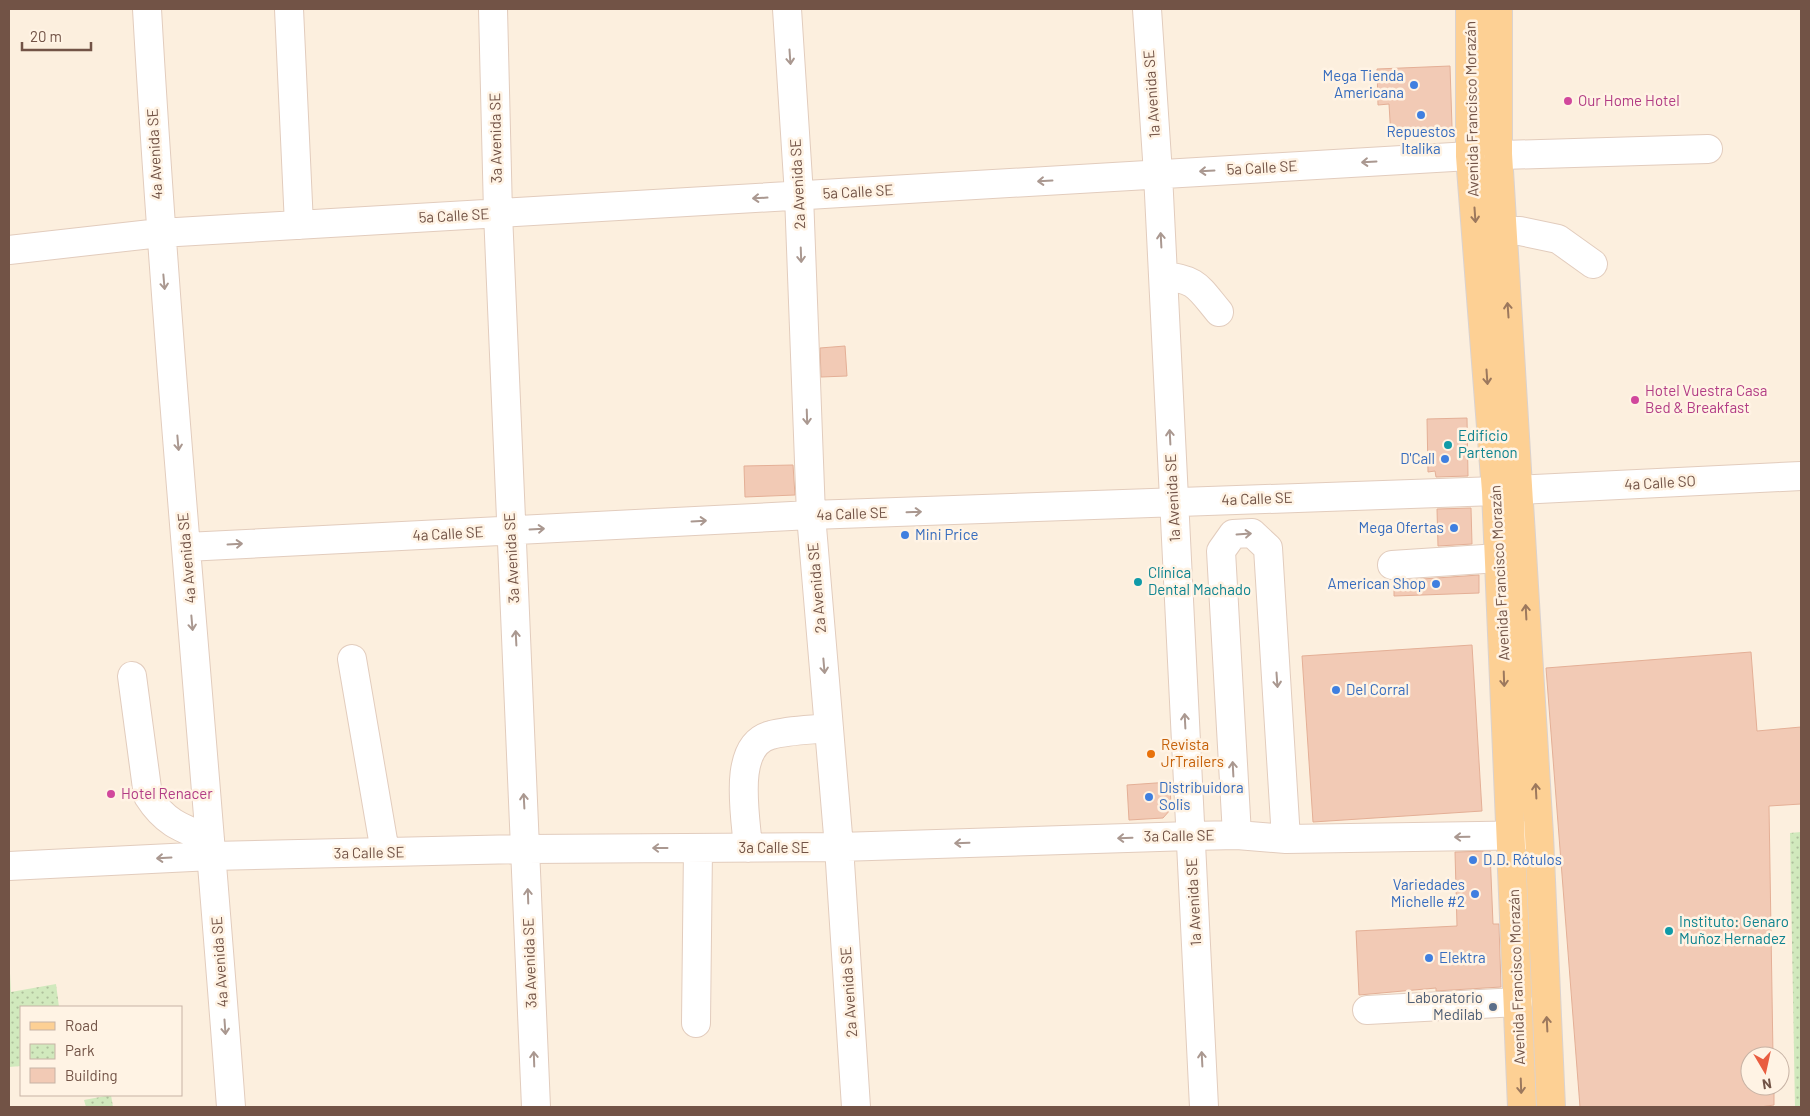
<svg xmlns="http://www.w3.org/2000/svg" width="1810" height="1116" viewBox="0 0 1810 1116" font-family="Barlow,sans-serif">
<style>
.park{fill:url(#park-dots)}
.building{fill:#f2cab5;stroke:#e4af96}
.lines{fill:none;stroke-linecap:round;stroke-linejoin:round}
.minor-casing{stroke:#e2ccbd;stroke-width:30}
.major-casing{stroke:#dad2cf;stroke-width:30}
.minor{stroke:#fff;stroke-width:28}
.major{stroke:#fdd094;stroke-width:28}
.oneway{stroke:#aa9890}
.oneway2{stroke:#9c785d}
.shop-dot{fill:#3f7fe0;stroke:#fff3e4;stroke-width:2}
.hotel-dot{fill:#d1479c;stroke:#fff3e4;stroke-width:2}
.culture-dot{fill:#0f9aa8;stroke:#fff3e4;stroke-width:2}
.food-dot{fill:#e8710a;stroke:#fff3e4;stroke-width:2}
.service-dot{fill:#5c6f8a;stroke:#fff3e4;stroke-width:2}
.labels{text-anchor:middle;stroke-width:5;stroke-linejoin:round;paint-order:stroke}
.shop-label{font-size:15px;fill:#366cbe;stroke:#fff3e4;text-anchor:end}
.street-label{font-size:15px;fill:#725346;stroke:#fff3e4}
.hotel-label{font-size:15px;fill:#b23c85;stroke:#fff3e4;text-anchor:start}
.culture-label{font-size:15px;fill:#0d838f;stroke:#fff3e4;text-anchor:start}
.food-label{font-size:15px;fill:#c56008;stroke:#fff3e4;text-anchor:start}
.service-label{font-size:15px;fill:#4e5e75;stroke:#fff3e4;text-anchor:end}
</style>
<defs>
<pattern id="park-dots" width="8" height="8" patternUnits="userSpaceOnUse" patternTransform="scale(1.25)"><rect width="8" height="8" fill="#d1e9bd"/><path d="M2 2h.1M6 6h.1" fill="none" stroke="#aebf9b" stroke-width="1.8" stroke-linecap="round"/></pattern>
</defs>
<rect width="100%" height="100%" fill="#fcefde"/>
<!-- park -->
<path class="park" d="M1801,832V1107H1795L1790,833Z
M9,954L11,992L56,984L59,1007H21V1066L9,1067Z
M111,1095L113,1107H86L84,1100Z"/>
<!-- building -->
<path class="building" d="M1450,66L1452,127L1445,135L1391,137L1389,104L1378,105L1377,69Z
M845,346L847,376L821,377L820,348Z
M1467,418L1468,476L1436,477L1435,471L1428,472L1427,419Z
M793,465L795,495L745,497L744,466Z
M1471,508L1472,544L1438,546L1437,509Z
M1479,575V593L1394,596V581Z
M1472,645L1482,811L1313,822L1302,656Z
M1751,652L1757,731L1801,727V804L1769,806L1773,1056H1750V1086H1774V1105L1760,1107H1580L1546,668Z
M1170,782L1171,809L1163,818L1129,820L1127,785Z
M1490,851L1493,924H1499L1501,987L1436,991V988L1359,995L1356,931L1457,926L1455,852Z"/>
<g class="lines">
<defs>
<path id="minor" d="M147,9C168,375 204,741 231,1107
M289,9L299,225
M493,9L498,213L536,1107
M787,9L799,195L811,515L839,847L856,1107
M1147,9L1158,174L1204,1107
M1503,231H1520L1558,239L1593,264
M9,250L160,233L1470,156L1708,149
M1163,276C1197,279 1198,287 1219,312
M186,547L811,515L1496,491L1801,476
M1392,565L1499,558
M352,659L385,852
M132,676L148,796C165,823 181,828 210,839
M1237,835L1221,551L1233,534L1252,533L1268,548L1286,839
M748,848C746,817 731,745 771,735C789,730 810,730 829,728
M9,866L212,856L526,849L839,847L1191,836L1237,835L1286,839L1534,835
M1367,1010L1518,1002
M696,1023L698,848"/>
<path id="major" d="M1470,9V156L1496,491L1522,1107
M1498,9V154L1539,835L1551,1107"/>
</defs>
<!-- minor casing -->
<use href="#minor" class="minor-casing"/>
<!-- major casing -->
<use href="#major" class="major-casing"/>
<!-- minor -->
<use href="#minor" class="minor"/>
<!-- major -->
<use href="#major" class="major"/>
</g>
<!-- one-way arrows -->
<defs><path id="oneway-shaft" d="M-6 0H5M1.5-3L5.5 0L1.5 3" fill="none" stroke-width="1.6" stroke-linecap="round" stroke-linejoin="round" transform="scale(1.25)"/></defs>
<g class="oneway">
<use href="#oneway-shaft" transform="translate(790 57) rotate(86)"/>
<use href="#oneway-shaft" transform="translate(1369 162) rotate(177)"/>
<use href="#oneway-shaft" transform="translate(1207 171) rotate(177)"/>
<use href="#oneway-shaft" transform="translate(1045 181) rotate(177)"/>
<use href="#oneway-shaft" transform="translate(760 198) rotate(177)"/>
<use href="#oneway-shaft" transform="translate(1161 240) rotate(-93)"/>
<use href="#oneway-shaft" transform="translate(801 255) rotate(88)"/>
<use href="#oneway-shaft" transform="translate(164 282) rotate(85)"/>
<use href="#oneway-shaft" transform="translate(807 417) rotate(88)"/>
<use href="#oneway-shaft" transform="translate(1170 437) rotate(-93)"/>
<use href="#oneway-shaft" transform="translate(178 443) rotate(85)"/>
<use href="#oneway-shaft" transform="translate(914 512) rotate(-2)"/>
<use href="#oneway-shaft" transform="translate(699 521) rotate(-3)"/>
<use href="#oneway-shaft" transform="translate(537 529) rotate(-3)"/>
<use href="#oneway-shaft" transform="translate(1244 534) rotate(-4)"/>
<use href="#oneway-shaft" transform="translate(235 544) rotate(-3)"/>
<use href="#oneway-shaft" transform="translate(192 623) rotate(85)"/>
<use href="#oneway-shaft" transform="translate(516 638) rotate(-93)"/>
<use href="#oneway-shaft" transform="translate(824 666) rotate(85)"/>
<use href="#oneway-shaft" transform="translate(1277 680) rotate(86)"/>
<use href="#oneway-shaft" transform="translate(1185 721) rotate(-93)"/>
<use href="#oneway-shaft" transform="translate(1233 769) rotate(-93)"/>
<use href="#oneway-shaft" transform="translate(524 801) rotate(-93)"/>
<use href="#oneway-shaft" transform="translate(1462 837) rotate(179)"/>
<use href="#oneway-shaft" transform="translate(1125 838) rotate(178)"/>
<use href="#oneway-shaft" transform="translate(962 843) rotate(178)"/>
<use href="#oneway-shaft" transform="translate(660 848) rotate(180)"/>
<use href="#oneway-shaft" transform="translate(164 858) rotate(177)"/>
<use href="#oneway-shaft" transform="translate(528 896) rotate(-92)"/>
<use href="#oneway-shaft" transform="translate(225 1027) rotate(86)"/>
<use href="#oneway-shaft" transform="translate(534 1059) rotate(-92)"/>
<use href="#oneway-shaft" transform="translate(1202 1059) rotate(-93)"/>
</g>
<g class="oneway2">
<use href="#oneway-shaft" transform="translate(1475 215) rotate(86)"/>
<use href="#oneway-shaft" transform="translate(1508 310) rotate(-94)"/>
<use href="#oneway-shaft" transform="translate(1487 377) rotate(86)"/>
<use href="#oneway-shaft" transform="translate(1526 612) rotate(-93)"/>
<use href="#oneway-shaft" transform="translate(1504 679) rotate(88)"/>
<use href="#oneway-shaft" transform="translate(1536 791) rotate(-93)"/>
<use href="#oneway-shaft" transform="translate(1547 1024) rotate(-93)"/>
<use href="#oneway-shaft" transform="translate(1521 1086) rotate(88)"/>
</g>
<!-- markers -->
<g class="shop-dot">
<circle cx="1414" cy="85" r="5"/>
<circle cx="1421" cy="115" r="5"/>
<circle cx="1445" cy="459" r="5"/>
<circle cx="1454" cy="528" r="5"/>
<circle cx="905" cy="535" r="5"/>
<circle cx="1436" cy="584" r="5"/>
<circle cx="1336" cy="690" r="5"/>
<circle cx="1149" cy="797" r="5"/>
<circle cx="1473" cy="860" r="5"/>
<circle cx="1475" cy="894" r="5"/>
<circle cx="1429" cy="958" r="5"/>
</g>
<g class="hotel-dot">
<circle cx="1568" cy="101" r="5"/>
<circle cx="1635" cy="400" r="5"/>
<circle cx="111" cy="794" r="5"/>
</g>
<g class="culture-dot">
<circle cx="1448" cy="445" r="5"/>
<circle cx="1138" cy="582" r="5"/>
<circle cx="1669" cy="931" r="5"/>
</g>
<circle class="food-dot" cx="1151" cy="754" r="5"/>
<circle class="service-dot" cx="1493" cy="1007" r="5"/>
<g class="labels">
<!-- shop labels -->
<g class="shop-label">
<text x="1404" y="81">Mega Tienda<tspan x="1404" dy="17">Americana</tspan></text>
<text x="1421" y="137" text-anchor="middle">Repuestos<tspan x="1421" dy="17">Italika</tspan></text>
<text x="1435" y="464">D'Call</text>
<text x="1444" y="533">Mega Ofertas</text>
<text x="915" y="540" text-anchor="start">Mini Price</text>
<text x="1426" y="589">American Shop</text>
<text x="1346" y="695" text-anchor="start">Del Corral</text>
<text x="1159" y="793" text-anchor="start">Distribuidora<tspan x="1159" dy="17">Solis</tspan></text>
<text x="1483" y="865" text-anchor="start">D.D. Rótulos</text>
<text x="1465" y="890">Variedades<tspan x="1465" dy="17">Michelle #2</tspan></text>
<text x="1439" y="963" text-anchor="start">Elektra</text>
</g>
<!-- street labels -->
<g class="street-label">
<text transform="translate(1152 94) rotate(-94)" y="5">1a Avenida SE</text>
<text transform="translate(1472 109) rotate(-91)" y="5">Avenida Francisco Morazán</text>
<text transform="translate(496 138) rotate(-91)" y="5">3a Avenida SE</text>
<text transform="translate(155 154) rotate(-93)" y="5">4a Avenida SE</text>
<text transform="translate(1262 168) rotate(-3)" y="5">5a Calle SE</text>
<text transform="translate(798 184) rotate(-93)" y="5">2a Avenida SE</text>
<text transform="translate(858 192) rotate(-3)" y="5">5a Calle SE</text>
<text transform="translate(454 216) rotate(-3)" y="5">5a Calle SE</text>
<text transform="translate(1660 483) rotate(-3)" y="5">4a Calle SO</text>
<text transform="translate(1173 498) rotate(-93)" y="5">1a Avenida SE</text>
<text transform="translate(1257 499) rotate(-2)" y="5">4a Calle SE</text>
<text transform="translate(852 514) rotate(-2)" y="5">4a Calle SE</text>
<text transform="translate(448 534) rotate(-3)" y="5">4a Calle SE</text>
<text transform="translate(187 558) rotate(-95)" y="5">4a Avenida SE</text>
<text transform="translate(512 558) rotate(-93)" y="5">3a Avenida SE</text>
<text transform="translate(1500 573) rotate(-93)" y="5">Avenida Francisco Morazán</text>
<text transform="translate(817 588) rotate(-95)" y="5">2a Avenida SE</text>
<text transform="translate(1179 836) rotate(-1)" y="5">3a Calle SE</text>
<text x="774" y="853">3a Calle SE</text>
<text transform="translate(369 853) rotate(-1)" y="5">3a Calle SE</text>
<text transform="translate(1194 902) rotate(-93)" y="5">1a Avenida SE</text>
<text transform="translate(220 962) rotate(-94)" y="5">4a Avenida SE</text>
<text transform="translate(530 963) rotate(-92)" y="5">3a Avenida SE</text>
<text transform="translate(1517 977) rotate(-92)" y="5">Avenida Francisco Morazán</text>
<text transform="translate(849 992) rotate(-94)" y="5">2a Avenida SE</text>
</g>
<!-- hotel labels -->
<g class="hotel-label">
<text x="1578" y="106">Our Home Hotel</text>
<text x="1645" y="396">Hotel Vuestra Casa<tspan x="1645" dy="17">Bed &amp; Breakfast</tspan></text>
<text x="121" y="799">Hotel Renacer</text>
</g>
<!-- culture labels -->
<g class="culture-label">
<text x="1458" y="441">Edificio<tspan x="1458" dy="17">Partenon</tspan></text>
<text x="1148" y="578">Clínica<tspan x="1148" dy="17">Dental Machado</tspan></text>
<text x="1679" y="927">Instituto: Genaro<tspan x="1679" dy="17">Muñoz Hernadez</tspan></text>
</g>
<!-- food labels -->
<g class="food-label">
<text x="1161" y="750">Revista<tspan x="1161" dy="17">JrTrailers</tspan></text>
</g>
<!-- service labels -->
<g class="service-label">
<text x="1483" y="1003">Laboratorio<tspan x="1483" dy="17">Medilab</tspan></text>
</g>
</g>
<!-- border -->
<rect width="1810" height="1116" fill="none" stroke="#725346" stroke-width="20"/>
<!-- legend -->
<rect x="20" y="1006" width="162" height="90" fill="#fff3e4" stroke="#c7b3a5"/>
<rect x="30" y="1022" width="25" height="8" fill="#fdd094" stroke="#c7b3a5"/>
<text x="65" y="1031" font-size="15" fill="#725346">Road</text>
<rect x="30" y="1044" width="25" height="15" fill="url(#park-dots)" stroke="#c7b3a5"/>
<text x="65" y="1056" font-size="15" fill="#725346">Park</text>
<rect x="30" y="1068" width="25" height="15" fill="#f2cab5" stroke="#c7b3a5"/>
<text x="65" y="1081" font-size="15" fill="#725346">Building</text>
<!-- north arrow -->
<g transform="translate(1765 1071) rotate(171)"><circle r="24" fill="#fff3e4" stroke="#c7b3a5"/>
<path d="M0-4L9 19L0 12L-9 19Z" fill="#e95d40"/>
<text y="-8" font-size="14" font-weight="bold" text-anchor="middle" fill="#725346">N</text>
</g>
<!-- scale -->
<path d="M22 42v8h69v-8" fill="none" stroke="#725346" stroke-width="2.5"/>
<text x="30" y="42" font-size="15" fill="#725346" stroke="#fff3e4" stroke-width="4" paint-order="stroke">20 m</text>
</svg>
